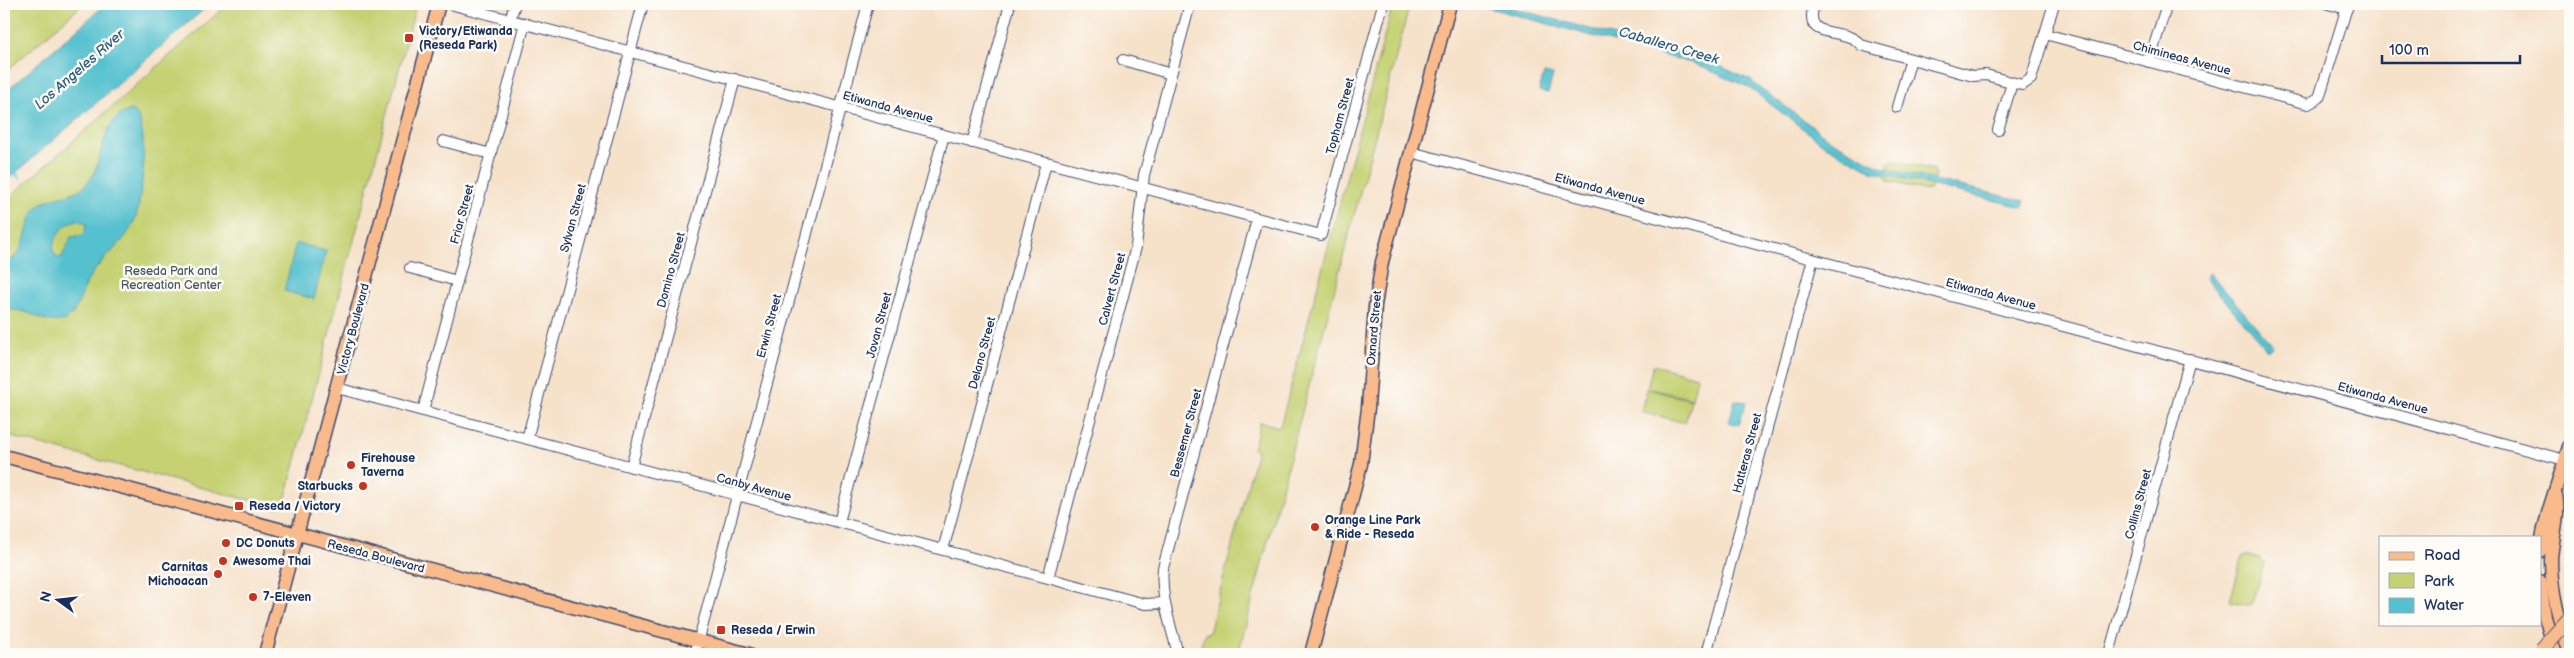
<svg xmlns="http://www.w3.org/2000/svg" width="2574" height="658" viewBox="0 0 2574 658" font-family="'Balsamiq Sans',sans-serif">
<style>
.green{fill:#c5d172;stroke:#708068}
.water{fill:#55c1cf;stroke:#387896;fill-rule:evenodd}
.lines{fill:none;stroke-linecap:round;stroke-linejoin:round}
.stream{stroke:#55c1cf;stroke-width:2.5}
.minor-casing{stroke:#3c4a6e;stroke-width:12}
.major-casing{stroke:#3c4a6e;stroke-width:15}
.minor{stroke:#fff;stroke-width:10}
.major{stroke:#fabb8c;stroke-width:12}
.highway-bridge-casing{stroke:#3c4a6e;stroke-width:16;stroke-linecap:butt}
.highway-bridge{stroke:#fabb8c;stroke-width:14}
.poi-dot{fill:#c8321e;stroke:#fdfcf7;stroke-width:2}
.labels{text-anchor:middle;stroke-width:5;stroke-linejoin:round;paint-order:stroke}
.poi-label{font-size:12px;font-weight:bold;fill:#1b2f5e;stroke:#fdfcf7;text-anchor:start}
.street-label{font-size:12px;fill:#1b2f5e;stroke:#fdfcf7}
.park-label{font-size:12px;fill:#465863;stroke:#fdfcf7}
.water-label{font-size:14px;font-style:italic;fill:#2c5b80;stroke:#fdfcf7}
</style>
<rect width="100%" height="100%" fill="#fdfcf7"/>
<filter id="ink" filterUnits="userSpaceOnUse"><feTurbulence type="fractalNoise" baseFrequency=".02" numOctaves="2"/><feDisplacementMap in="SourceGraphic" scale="10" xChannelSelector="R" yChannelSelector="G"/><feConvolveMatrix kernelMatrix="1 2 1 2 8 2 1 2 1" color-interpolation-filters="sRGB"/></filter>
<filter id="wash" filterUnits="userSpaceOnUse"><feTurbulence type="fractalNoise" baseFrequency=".0096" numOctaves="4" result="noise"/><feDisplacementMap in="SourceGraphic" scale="20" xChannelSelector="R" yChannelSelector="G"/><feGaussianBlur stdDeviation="1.12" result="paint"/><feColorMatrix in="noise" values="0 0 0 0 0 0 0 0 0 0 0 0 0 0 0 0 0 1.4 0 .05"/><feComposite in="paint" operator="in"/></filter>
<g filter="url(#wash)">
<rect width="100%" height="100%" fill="#f6e1c9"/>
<!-- green -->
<path class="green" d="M4,4H83L4,73Z
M228,4H410L415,9L285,501L278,508L4,435V202Z
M1393,4H1410L1238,654H1209L1199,651L1205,633H1209L1257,450L1253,449L1260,422L1280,427Z
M1893,160L1933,170L1935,174L1931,189L1927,191L1888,181L1885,176L1889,162Z
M1653,365L1697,377L1692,399L1647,388Z
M1647,389L1691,400L1685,423L1641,411Z
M2247,555L2261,558L2264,563L2251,606L2230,601L2242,557Z"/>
<!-- water -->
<path class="water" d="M106,4H210L4,183V93Z
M1475,4H1498L1711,62L1750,80L1830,140L1883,168L2025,201L2022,207L1872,171L1826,146L1748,87L1695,64Z
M1544,73L1553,75L1548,93L1539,91Z
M131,110C152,116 142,205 134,222C124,244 104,256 91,275C82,289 80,307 68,319C43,329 30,305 4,311V263C28,256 23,228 35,210C47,192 75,201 90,180C105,158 99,119 131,110ZM77,220L86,223L85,232L82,235L71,237L62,257H57L53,251C53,238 64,223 77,220Z
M296,243L326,251L314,299L284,291Z
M2210,273L2273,346L2268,351L2206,278Z
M1735,400L1746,402L1739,425L1729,422Z"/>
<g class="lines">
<!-- stream -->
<path class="stream" d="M14,172L20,178"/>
</g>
</g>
<g filter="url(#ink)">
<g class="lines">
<defs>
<path id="minor" d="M450,4L1321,235L1383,4
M1814,4C1802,44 1844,24 1861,45L1973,76L1986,75L2022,85L2031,79L2054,4
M2328,4L2347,9
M510,19L515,4
M2045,34L2308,104L2319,98L2348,4
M1123,60L1171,74
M2149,62L2167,4
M1897,107L1911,59
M1998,130L2012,83
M443,141L491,154
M972,143L1010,4
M1411,152L2565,460
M410,268L457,281
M337,388L1145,604L1165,603
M423,411L525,23
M527,439L643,4
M631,467L735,79
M839,522L944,135
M943,550L1046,163
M1048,578L1136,247L1144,175L1190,4
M695,654L868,4
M1178,654C1171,626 1160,597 1163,568L1257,219
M1706,654L1813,259
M2109,654L2190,359"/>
<path id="major" d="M4,456L749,654
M2556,495C2560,517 2552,537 2551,560C2551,593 2560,623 2570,654
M2540,551C2545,513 2560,479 2570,443
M2540,581L2545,617L2556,654
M265,654L439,4
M1311,654L1361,464L1368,408L1375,306L1382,262L1450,4"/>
</defs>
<!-- minor casing -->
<use href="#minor" class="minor-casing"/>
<!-- major casing -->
<use href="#major" class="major-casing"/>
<!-- minor -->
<use href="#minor" class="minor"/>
<!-- major -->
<use href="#major" class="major"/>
<defs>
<path id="highway-bridge" d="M2542,649L2570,618"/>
</defs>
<!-- highway-bridge casing -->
<use href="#highway-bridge" class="highway-bridge-casing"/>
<!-- highway-bridge -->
<use href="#highway-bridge" class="highway-bridge"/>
</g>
</g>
<!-- markers -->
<g class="poi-dot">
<rect x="404" y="33" width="10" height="10" rx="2.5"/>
<circle cx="351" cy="465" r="5"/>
<circle cx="363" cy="486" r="5"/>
<rect x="234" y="501" width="10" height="10" rx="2.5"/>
<circle cx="1315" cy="527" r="5"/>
<circle cx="226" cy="543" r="5"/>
<circle cx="223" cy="561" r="5"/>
<circle cx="218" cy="574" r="5"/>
<circle cx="253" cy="597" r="5"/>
<rect x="716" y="625" width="10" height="10" rx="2.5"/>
</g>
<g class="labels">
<!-- poi labels -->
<g class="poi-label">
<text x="419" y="35">Victory/Etiwanda<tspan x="419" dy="14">(Reseda Park)</tspan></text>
<text x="361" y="462">Firehouse<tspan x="361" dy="14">Taverna</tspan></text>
<text x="353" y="490" text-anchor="end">Starbucks</text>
<text x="249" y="510">Reseda / Victory</text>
<text x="1325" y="524">Orange Line Park<tspan x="1325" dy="14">&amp; Ride - Reseda</tspan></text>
<text x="236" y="547">DC Donuts</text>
<text x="233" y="565">Awesome Thai</text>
<text x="208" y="571" text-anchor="end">Carnitas<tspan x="208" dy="14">Michoacan</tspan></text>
<text x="263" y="601">7-Eleven</text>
<text x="731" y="634">Reseda / Erwin</text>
</g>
<!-- street labels -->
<g class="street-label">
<text transform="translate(2182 58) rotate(15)" y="4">Chimineas Avenue</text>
<text transform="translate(888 107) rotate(15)" y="4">Etiwanda Avenue</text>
<text transform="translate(1340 116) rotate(-75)" y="4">Topham Street</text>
<text transform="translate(1600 189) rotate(15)" y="4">Etiwanda Avenue</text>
<text transform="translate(462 214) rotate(-75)" y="4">Friar Street</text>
<text transform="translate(573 218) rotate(-75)" y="4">Sylvan Street</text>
<text transform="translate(671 270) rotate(-75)" y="4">Domino Street</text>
<text transform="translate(1112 289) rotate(-75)" y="4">Calvert Street</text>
<text transform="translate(1991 294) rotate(15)" y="4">Etiwanda Avenue</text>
<text transform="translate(879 325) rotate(-75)" y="4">Jovan Street</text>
<text transform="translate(769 326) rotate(-75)" y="4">Erwin Street</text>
<text transform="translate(1374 328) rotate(-85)" y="4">Oxnard Street</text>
<text transform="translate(353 329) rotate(-75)" y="4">Victory Boulevard</text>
<text transform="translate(982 353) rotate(-75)" y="4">Delano Street</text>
<text transform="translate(2383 398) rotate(15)" y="4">Etiwanda Avenue</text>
<text transform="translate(1186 433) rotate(-75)" y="4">Bessemer Street</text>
<text transform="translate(1747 453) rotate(-75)" y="4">Hatteras Street</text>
<text transform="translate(754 487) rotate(15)" y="4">Canby Avenue</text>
<text transform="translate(2138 504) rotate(-75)" y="4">Collins Street</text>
<text transform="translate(376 556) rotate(15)" y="4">Reseda Boulevard</text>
</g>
<!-- park labels -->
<g class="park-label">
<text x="171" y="275">Reseda Park and<tspan x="171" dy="14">Recreation Center</tspan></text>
</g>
<!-- water labels -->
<g class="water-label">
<text transform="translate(1669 45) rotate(16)" y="5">Caballero Creek</text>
<text transform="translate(79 69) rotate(-41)" y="5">Los Angeles River</text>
</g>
</g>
<!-- margin -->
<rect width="2574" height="658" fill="none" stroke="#fdfcf7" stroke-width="20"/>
<!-- legend -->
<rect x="2379" y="536" width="162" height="90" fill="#fdfcf7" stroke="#a3aaba"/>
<rect x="2389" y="552" width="25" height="8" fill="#fabb8c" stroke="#a3aaba"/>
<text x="2424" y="560" font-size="15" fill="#1b2f5e">Road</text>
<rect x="2389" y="573" width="25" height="15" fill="#c5d172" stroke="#a3aaba"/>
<text x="2424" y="586" font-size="15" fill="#1b2f5e">Park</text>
<rect x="2389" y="598" width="25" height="15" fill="#55c1cf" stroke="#a3aaba"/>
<text x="2424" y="610" font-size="15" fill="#1b2f5e">Water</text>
<!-- north arrow -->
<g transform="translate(58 600) rotate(285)" stroke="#fdfcf7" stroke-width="4" paint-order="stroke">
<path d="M0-4L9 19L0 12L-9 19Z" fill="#1b2f5e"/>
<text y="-8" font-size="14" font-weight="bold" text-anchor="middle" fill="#1b2f5e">N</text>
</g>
<!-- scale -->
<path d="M2382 55v8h138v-8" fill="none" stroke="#1b2f5e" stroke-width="2.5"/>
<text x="2389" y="55" font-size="15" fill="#1b2f5e" stroke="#fdfcf7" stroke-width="4" paint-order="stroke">100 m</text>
</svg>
